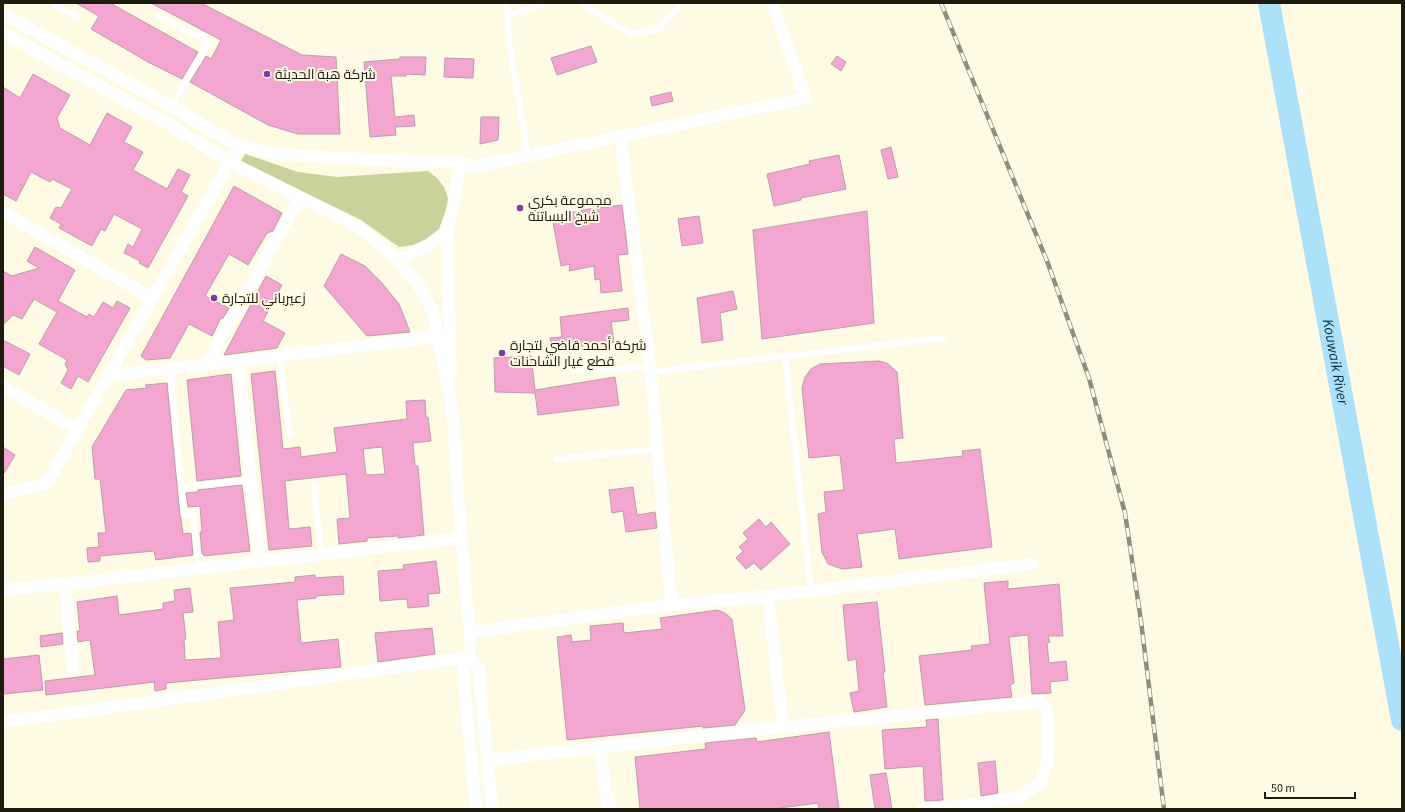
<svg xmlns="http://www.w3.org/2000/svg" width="1405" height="812" viewBox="0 0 1405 812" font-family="'Source Sans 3',Cairo,sans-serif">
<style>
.green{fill:#cbd19a}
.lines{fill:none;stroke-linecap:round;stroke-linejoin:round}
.river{stroke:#ade1f9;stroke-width:22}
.building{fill:#f2a6d0;stroke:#bd9cae;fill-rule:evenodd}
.service{stroke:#fff;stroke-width:6}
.minor{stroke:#fff;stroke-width:12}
.rail-casing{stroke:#8f8c7a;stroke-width:4.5}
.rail{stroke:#fefae4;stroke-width:3;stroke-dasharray:9;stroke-linecap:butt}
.poi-dot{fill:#8236a8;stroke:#fefae4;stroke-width:1.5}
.labels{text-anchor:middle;stroke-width:4;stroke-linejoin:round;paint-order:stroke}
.poi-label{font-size:14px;fill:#1e1c0f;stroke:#fefae4;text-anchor:start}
.water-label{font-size:15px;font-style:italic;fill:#043141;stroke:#fefae4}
</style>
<rect width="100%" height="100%" fill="#fefae4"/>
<!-- green -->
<path class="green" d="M245,154L298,172L337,177L428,171L437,178L444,187L449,201L439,229L426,239L413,245L399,247L361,220L241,161Z"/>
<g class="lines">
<!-- river -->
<path class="river" id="s1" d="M1269,3L1402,720"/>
</g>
<!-- building -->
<path class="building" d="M76,3H110L198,52L182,79L148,62L91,29L99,16Z
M151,3H201L302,55L336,57L340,134H298L268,125L190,82L206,56L211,59L221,40Z
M591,46L597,62L557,75L551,58Z
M837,56L846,62L841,71L831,64Z
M400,57H426L425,75L407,74L406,76H391L395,117L414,115L415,126L395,127L396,135L370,137L364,62L399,59Z
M445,58L474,59L473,78L444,77Z
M33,74L70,95L57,118L60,128L90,145L107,113L132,127L124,142L143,152L133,170L167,189L178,169L190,175L181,192L188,196L148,268L139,263L140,261L124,253L128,244L133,247L142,229L114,214L105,231L101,229L92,246L59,228L61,224L50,218L56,207L61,208L72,189L52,179L50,182L31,172L16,201L3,194V87L20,98Z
M671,92L673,101L652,106L650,97Z
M481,117H499L498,140L480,144Z
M891,147L898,177L888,179L881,150Z
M839,155L846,189L801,198V200L774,206L767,174L810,164L809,161Z
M234,186L282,213L273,231L267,233L248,265L229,254L205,296L229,308L223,318H221L212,336L189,324L170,358L146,360L141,356Z
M622,205L628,254L618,255L622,291L601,293L600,279L595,280L594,266L569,271L570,264L561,266L552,217L589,209Z
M867,211L874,323L762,339L753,230Z
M699,216L703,243L682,246L678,219Z
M35,247L75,270L58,301L87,317L89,314L94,317L103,302L113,308L117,301L130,308L88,382L78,376L71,389L61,383L68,370L65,364L67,360L39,344L57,312L34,299L22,319L13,315L3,325V271L12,276L39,268L27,261Z
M341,254L365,266L381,282L399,304L410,332L367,336L324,286Z
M266,276L282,285L263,321L285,333L277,348L224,355Z
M733,291L737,309L720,313L723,340L702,343L697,298Z
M628,308L629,320L611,322L614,342L552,350L550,338L562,337L560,317Z
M3,340L30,354L19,375L3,366Z
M531,356L535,390L615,377L619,405L538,415L535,393L495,392L494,358Z
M879,361L887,363L897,372L903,438L894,439L896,463L963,456L962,451L980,449L992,547L899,559L895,529L857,534L862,567L842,569L828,564L822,552L818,514L826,512L824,492L844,490L840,455L809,458L802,388L805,377L811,369L820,364Z
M275,371L283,449L300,447L301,457L337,452L334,428L407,419L406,401L425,400L426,417H428L431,441L413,443L415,466H418L424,535L398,538V536L367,538V541L339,544L337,519L350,518L346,474L285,481L289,529L310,527L312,546L269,550L251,374ZM382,447L385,474L366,475L363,449Z
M231,374L241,476L197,481L187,380Z
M167,383L180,515L181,518L183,534L191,533L193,555L156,560L154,551L100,556V561L88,562L87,548L99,547L98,533H106L100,479H95L92,447L126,390L147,388L145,385Z
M3,447L15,455L3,475Z
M242,485L250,551L204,556V554H202L200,532H202L200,506L188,507L186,493L198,492V490Z
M633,487L637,515L655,512L657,528L626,532L623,511L612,513L609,490Z
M759,519L766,527L771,522L790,544L761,570L754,563L746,569L736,558L743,551L739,547L748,539L743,533Z
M436,561L440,593L428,594L429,606L408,608L407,599L380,601L378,571L404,569L403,565Z
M315,575V578L343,576L344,594L316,596V598L297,600L301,643L338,639L341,667L166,683V689L155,691L154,682L46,695L45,681L95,675L90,640L78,642L77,631H80L77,602L117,596L119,615L163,609V603L175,601L174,590L190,588L193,612L183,613L186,639H184L185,660L221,658L218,622L234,620L230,588L295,582V577Z
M1008,581V589L1059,584L1063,636H1048L1050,642L1047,643L1049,663L1066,661L1068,680L1050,682L1051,693L1032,694L1028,635L1009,637L1014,683L1010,685L1012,697L925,705L919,656L972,650L971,646L990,644L984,583Z
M877,602L885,672H883L887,707L854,712L850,693L859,691L856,659L848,661L843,605Z
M717,610L725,613L732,619L745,710L735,725L703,728V726L567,740L557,637L571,635L572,642L591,640L590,626L623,623L624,633L662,629L660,618Z
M432,628L435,654L378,662L375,633Z
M62,633L63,644L41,647L40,636Z
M39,655L43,690L3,694V659Z
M938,719L943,800L925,801L923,766L885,769L882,730L927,727L926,720Z
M829,732L839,809H819L818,803L772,809H640L635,757L706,749L705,743L756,738L757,742Z
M995,761L998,793L981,796L978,763Z
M886,773L892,809H875L870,775Z"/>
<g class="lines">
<!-- service -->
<path class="service" d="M52,3L78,17
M507,3L509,41L528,155
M582,3L604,18L632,34L658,29L677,9L679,3
M158,15L209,42L171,106
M508,16L541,3
M279,356L290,435
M785,356L811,590
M170,369L184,515L193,514L199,569
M574,371L650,367
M651,372L943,338
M557,459L657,449
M314,485L321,554
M182,487L251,480"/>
<!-- minor -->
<path class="minor" d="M3,14L171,106L227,140L248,148L275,154L417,162L460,163L478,166L806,98L772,3
M3,33L165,122L230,162L356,225L398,259L420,288L433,312L452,408L463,559L470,632L469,657L479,668L492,809
M620,135L651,372L671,605
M3,212L152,298
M398,259L428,246L447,232
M238,361L260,561
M206,365L300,197
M451,373L447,232L453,206L460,163
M107,376L438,337
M3,387L77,429
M3,494L47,483L234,155
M65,584L73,669
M3,590L65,584L462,538
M768,596L783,727
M470,632L671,605L768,596L1032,564
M469,657L463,671L476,809
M3,721L50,716L469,657
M601,747L605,791L611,809
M488,760L783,727L1036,702H1041L1046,709L1048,725L1047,765L1042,780L1037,785L1021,797L971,805L923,809"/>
<defs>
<path id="rail" d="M941,3L1047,261L1089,378L1125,513L1141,621L1164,809"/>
</defs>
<!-- rail casing -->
<use href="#rail" class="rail-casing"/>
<!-- rail -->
<use href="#rail" class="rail"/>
</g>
<!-- markers -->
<g class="poi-dot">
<circle cx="267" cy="74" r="4"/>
<circle cx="520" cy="208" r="4"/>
<circle cx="214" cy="298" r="4"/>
<circle cx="502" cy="353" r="4"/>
</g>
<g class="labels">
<!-- poi labels -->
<g class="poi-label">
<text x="275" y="79">شركة هبة الحديثة</text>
<text x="528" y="205">مجموعة بكري<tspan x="528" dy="16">شيخ البساتنة</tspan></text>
<text x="222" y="303">زعيرباني للتجارة</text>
<text x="510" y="350">شركة أحمد قاضي لتجارة<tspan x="510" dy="16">قطع غيار الشاحنات</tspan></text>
</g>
<!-- water labels -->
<g class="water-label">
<text dy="5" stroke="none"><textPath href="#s1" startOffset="365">Kouwaik River</textPath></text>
</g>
</g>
<!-- border -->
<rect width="1405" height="812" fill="none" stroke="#1e1c0f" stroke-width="8"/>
<!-- scale -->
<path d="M1265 792v6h90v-6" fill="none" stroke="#1e1c0f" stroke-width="2"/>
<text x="1271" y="792" font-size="12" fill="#1e1c0f" stroke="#fefae4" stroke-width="3" paint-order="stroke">50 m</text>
</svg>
